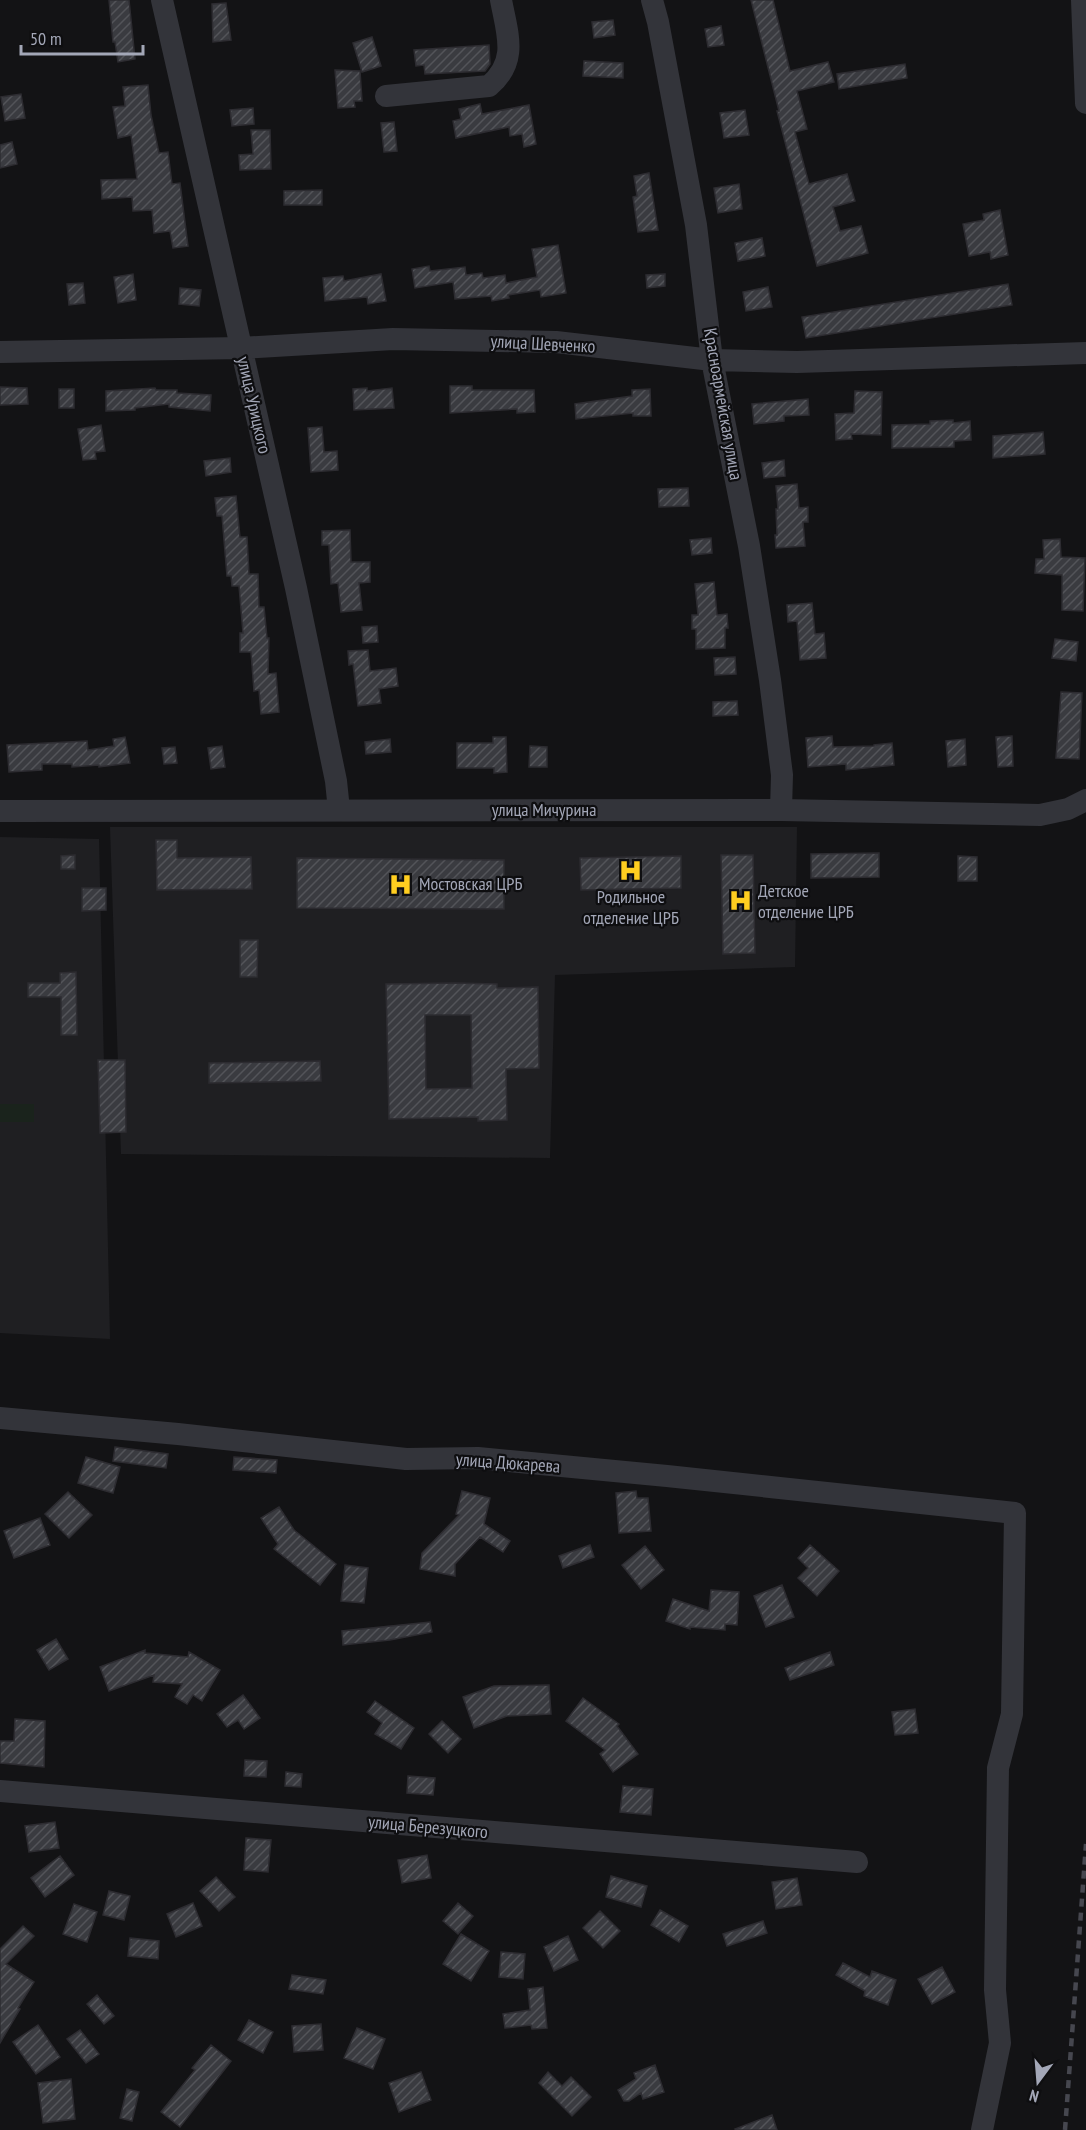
<svg xmlns="http://www.w3.org/2000/svg" width="1086" height="2130" viewBox="0 0 1086 2130" font-family="'PT Sans Narrow',sans-serif">
<style>
.built{fill:#1f1f22}
.pitch{fill:#1a231c}
.building{fill:url(#building-hatch);stroke:#2d2c31;stroke-width:1.5;fill-rule:evenodd}
.lines{fill:none;stroke-linecap:round;stroke-linejoin:round}
.minor{stroke:#33343a;stroke-width:22}
.rail{stroke:#46474f;stroke-width:4.5;stroke-dasharray:8 6;stroke-linecap:butt}
.labels{text-anchor:middle;stroke-width:4.5;stroke-linejoin:round;paint-order:stroke}
.street-label{font-size:18px;fill:#a3a7b7;stroke:#0e0e10}
.poi-label{font-size:18px;fill:#a3a7b7;stroke:#0e0e10;text-anchor:start}
</style>
<defs>
<pattern id="building-hatch" width="6" height="6" patternUnits="userSpaceOnUse" patternTransform="scale(1.5)"><rect width="6" height="6" fill="#3a3b40"/><path d="M-1 1l2-2M0 6l6-6M5 7l2-2" fill="none" stroke="#535459"/></pattern>
</defs>
<rect width="100%" height="100%" fill="#131315"/>
<!-- built -->
<path class="built" d="M110,827H797L795,967L555,975L550,1158L121,1154Z
M0,837L99,839L110,1339L0,1333Z"/>
<!-- pitch -->
<path class="pitch" d="M0,1104H34V1122H0Z"/>
<!-- building -->
<path class="building" d="M109,0H129L135,59L118,62L115,42H113Z
M751,0H773L790,71L828,62L834,82L797,91L807,129L795,132L809,184L847,174L855,201L833,207L840,231L861,226L868,253L817,266L777,111H779Z
M226,3L231,40L213,42L212,4Z
M613,20L615,35L594,38L592,22Z
M721,26L724,45L708,47L705,29Z
M372,37L381,66L362,72L353,43Z
M489,45L490,64L485,71L425,74L424,65L416,66L414,50Z
M584,61L623,63V78L583,76Z
M905,64L907,78L839,89L837,74Z
M335,70L360,71L362,101H354L355,107L338,108Z
M148,85L151,115L159,153L168,152L172,184L180,183L188,246L173,248L170,231L154,233L152,210L133,211L132,197L102,199L101,180L137,179L131,135L118,138L113,107L125,106L123,87Z
M21,94L25,118L5,121L1,97Z
M480,104L482,114L529,105L536,144L524,147L522,134L510,136L509,127L456,138L453,121L461,119L459,109Z
M253,108L254,124L232,126L230,110Z
M745,110L749,135L724,138L720,113Z
M394,122L397,151L384,152L381,123Z
M251,130H270L271,169L240,170L239,155L253,154Z
M12,142L17,164L0,168V145Z
M649,173L658,230L638,232L633,197L637,196L634,176Z
M739,184L742,209L718,213L714,188Z
M322,190V205H284V191Z
M1000,210L1008,255L991,259L990,252L969,256L963,224L984,220L983,214Z
M762,238L765,256L738,261L735,243Z
M558,245L566,293L541,297L540,290L508,295L509,298L492,301L491,296L455,299L453,282L415,288L412,269L429,266L430,271L465,267L466,275L482,273L483,278L505,275L506,283L537,277L532,249Z
M133,274L136,300L118,303L114,277Z
M381,274L386,301L368,304L367,297L325,301L323,278L343,276L344,281Z
M665,274V286L647,288L646,275Z
M83,283L85,303L69,305L67,284Z
M1008,284L1012,305L806,338L802,317Z
M768,287L772,307L746,311L743,292Z
M180,288L201,290L199,306L179,304Z
M450,386H472V390H534L535,412L517,413V409L450,413Z
M0,387L27,388L28,404L0,405Z
M155,388L156,390H177V393L211,395L210,411L169,407V404L135,408V410L106,411V391Z
M367,388V391L392,388L394,408L354,410L353,389Z
M59,389H74V408H59Z
M650,389L651,416H633V413L576,419L575,404L632,396V390Z
M855,391L882,392L881,435L851,434L852,439L836,440L835,414L854,413Z
M808,399L809,415L784,416V421L754,424L752,404Z
M953,420V423L970,421L971,440L954,441V447L892,448V425L930,424V421Z
M101,425L105,451L95,452L96,459L83,460L78,429Z
M322,427L324,452L337,451L338,470L311,472L308,428Z
M1043,432L1045,454L993,458V436Z
M230,458L231,472L206,476L204,461Z
M784,460L785,476L764,478L762,463Z
M797,484L799,508L808,507V522H803L805,546L776,548L775,535H777L776,509H778L776,486Z
M688,488L689,506L659,507L658,489Z
M236,496L240,537H247L249,574H258L259,607H264L267,638H269L268,674L276,673L279,712L261,714L259,690L254,691L251,652H240V633H243L239,586H232L231,576H227L222,516H217L215,498Z
M350,530L351,562H370V582L359,583L362,610L341,612L338,583L331,584L329,545H322V531Z
M711,538L712,553L692,555L690,540Z
M1060,539L1061,557L1085,558L1083,611L1062,610V575L1035,573L1036,559H1044L1043,540Z
M714,582L717,615L727,614L728,628H725V648L696,649V629H692V615H698L695,584Z
M812,603L815,634L824,633L826,658L800,660L797,621L788,622L787,605Z
M377,626L378,642L363,643L362,627Z
M1055,639L1078,642L1076,661L1052,658Z
M368,650L370,671L396,668L398,686L379,689L381,703L358,706L353,664L349,665L348,651Z
M735,657L736,674L715,675L714,658Z
M1061,692L1082,693L1079,759L1056,758Z
M737,701L738,715L713,716V702Z
M832,736L833,747L874,746V745L892,743L894,765L846,770V764L808,767L806,738Z
M1012,736L1013,766L998,767L996,737Z
M125,737L130,763L99,767V765L72,767V764H42V770L9,772L7,745L87,741L88,750L114,746L113,739Z
M493,737H506L507,772L494,773V768H457V743H493Z
M390,739L391,752L366,754L365,742Z
M965,739L966,765L948,767L946,741Z
M222,746L225,767L211,769L208,748Z
M530,746L547,747V767H529Z
M175,747L177,763L164,764L162,748Z
M156,840H177V858L251,857L252,889L157,890Z
M879,853V877L811,878V854Z
M75,855V869H61V856Z
M721,855H753L755,953L723,954Z
M681,856V888L581,890L580,858Z
M958,856L977,857V881H958Z
M297,858L504,860V909L297,908Z
M82,888H106V910L82,911Z
M240,940H258L257,977H240Z
M76,972L77,1035H61V997H28V983H60V973Z
M455,983L497,984V988L538,987L539,1068L506,1069L507,1120L478,1121V1117L389,1119L386,984ZM425,1015H471L472,1088L426,1089Z
M98,1060H125L126,1132L100,1133Z
M320,1061L321,1081L209,1083V1063Z
M115,1447L168,1454L166,1468L113,1461Z
M86,1457L120,1467L113,1493L78,1483Z
M234,1457L277,1460L276,1473L233,1470Z
M462,1491L490,1498L484,1524L510,1541L503,1552L480,1537L455,1564V1576L420,1569L422,1553L459,1515L456,1514Z
M636,1491L637,1498H648L651,1531L619,1533L616,1493Z
M68,1492L92,1515L69,1538L45,1514Z
M279,1507L294,1530L336,1564L320,1585L274,1549L278,1544L261,1518Z
M40,1518L50,1545L14,1558L4,1531Z
M590,1545L594,1557L563,1568L559,1556Z
M810,1545L839,1571L817,1596L798,1578L808,1568L798,1558Z
M645,1546L664,1570L641,1589L622,1565Z
M345,1565L368,1568L364,1603L341,1601Z
M782,1585L794,1617L766,1627L754,1596Z
M711,1590L739,1592L737,1625L725,1624V1630L690,1627V1629L666,1621L673,1599L709,1611Z
M430,1622L432,1632L390,1640L343,1645L342,1631Z
M56,1639L68,1659L49,1670L37,1650Z
M145,1650V1653L188,1657L189,1652L220,1670L202,1701L193,1695L187,1704L175,1697L182,1684L153,1682L154,1675L109,1691L100,1667Z
M830,1652L834,1665L790,1680L785,1668Z
M549,1685L551,1714L507,1716L474,1728L463,1697L494,1686Z
M243,1695L260,1718L244,1729L238,1720L227,1727L217,1714Z
M583,1698L619,1724L617,1726L638,1754L613,1772L600,1754L605,1750L566,1721Z
M375,1701L414,1728L401,1749L375,1734L382,1723L367,1712Z
M915,1709L918,1733L895,1735L892,1712Z
M15,1719L45,1721L44,1767L0,1763V1741H14Z
M442,1721L461,1739L448,1753L429,1734Z
M245,1760L267,1761L266,1777L244,1776Z
M286,1772L302,1774L301,1787L285,1786Z
M408,1776L435,1778L433,1795L407,1793Z
M623,1786L653,1789L651,1815L620,1812Z
M55,1822L59,1848L29,1852L25,1826Z
M246,1838L271,1840L268,1872L244,1870Z
M427,1855L431,1878L402,1883L398,1860Z
M60,1856L74,1875L45,1897L31,1878Z
M611,1876L647,1886L641,1907L606,1897Z
M216,1877L235,1897L219,1911L200,1891Z
M797,1878L802,1905L776,1909L772,1882Z
M109,1891L130,1896L124,1920L103,1915Z
M193,1903L202,1926L176,1937L167,1914Z
M458,1903L473,1916L458,1934L443,1921Z
M74,1904L97,1912L87,1942L63,1934Z
M660,1910L688,1926L679,1942L651,1925Z
M600,1911L620,1931L603,1948L583,1928Z
M763,1921L767,1933L727,1946L723,1934Z
M23,1926L34,1936L6,1964L34,1982L18,2008L20,2009L0,2043V1949Z
M461,1934L489,1951L471,1981L443,1964Z
M568,1936L578,1960L554,1971L544,1947Z
M130,1938L159,1941L158,1959L128,1956Z
M501,1952L525,1954L523,1979L499,1977Z
M843,1963L870,1977L872,1971L896,1980L888,2005L864,1996L865,1991L836,1975Z
M942,1967L955,1992L932,2004L918,1979Z
M292,1975L326,1980L323,1994L289,1989Z
M543,1987L547,2028L532,2029L531,2025L505,2028L503,2014L530,2010L528,1989Z
M97,1995L114,2016L104,2024L87,2004Z
M249,2020L273,2032L263,2053L238,2040Z
M321,2024L323,2050L294,2052L292,2026Z
M38,2025L60,2057L36,2074L13,2042Z
M357,2028L385,2039L373,2069L344,2058Z
M80,2030L99,2054L86,2063L67,2039Z
M211,2045L231,2061L180,2127L161,2112L195,2070L192,2068Z
M655,2065L664,2092L643,2099L641,2093L629,2101H624L618,2090L636,2079L634,2073Z
M421,2072L431,2100L399,2112L389,2083Z
M548,2072L562,2086L571,2077L591,2097L572,2116L539,2083Z
M71,2079L75,2119L43,2123L38,2083Z
M127,2089L139,2092L132,2121L120,2118Z
M772,2115L777,2130H736L735,2129Z"/>
<g class="lines">
<!-- minor -->
<path class="minor" d="M162,0L296,588L336,781L339,810
M652,0L658,22L696,225L712,360L749,546L770,680L782,775L781,810
M1082,0L1086,103
M386,96L489,86C519,61 507,33 501,0
M0,352L241,348L393,339L556,342L712,360L797,362L1086,353
M0,811L781,810L1040,815L1068,809L1086,800
M0,1418L178,1434L406,1459L478,1458L667,1476L1015,1513L1012,1714L998,1768L995,1990L1000,2043L982,2130
M0,1791L857,1862"/>
<!-- rail -->
<path class="rail" d="M1065,2130L1086,1844"/>
</g>
<!-- icons -->
<defs>
<symbol id="hospital-bare" viewBox="-9 -9 18 18"><path d="M-5-5h3v3.5h4V-5h3V5h-3V1.5h-4V5h-3Z" fill="#ffce20" stroke="#0e0e10" stroke-width="2.5" paint-order="stroke"/></symbol>
</defs>
<g fill-rule="evenodd">
<use href="#hospital-bare" x="614" y="854" width="33" height="33"/>
<use href="#hospital-bare" x="384" y="868" width="33" height="33"/>
<use href="#hospital-bare" x="724" y="884" width="33" height="33"/>
</g>
<g class="labels">
<!-- street labels -->
<g class="street-label">
<text transform="translate(543 344) rotate(3)" y="6">улица Шевченко</text>
<text transform="translate(723 404) rotate(80)" y="6">Красноармейская улица</text>
<text transform="translate(254 405) rotate(77)" y="6">улица Урицкого</text>
<text x="544" y="816">улица Мичурина</text>
<text transform="translate(508 1463) rotate(4)" y="6">улица Дюкарева</text>
<text transform="translate(428 1827) rotate(5)" y="6">улица Березуцкого</text>
</g>
<!-- poi labels -->
<g class="poi-label">
<text x="419" y="890">Мостовская ЦРБ</text>
<text x="758" y="897">Детское<tspan x="758" dy="21">отделение ЦРБ</tspan></text>
<text x="631" y="903" text-anchor="middle">Родильное<tspan x="631" dy="21">отделение ЦРБ</tspan></text>
</g>
</g>
<!-- north arrow -->
<g transform="translate(1038 2082) rotate(196)" stroke="#0e0e10" stroke-width="4.5" paint-order="stroke">
<path d="M0-4.5L10 22L0 15L-10 22Z" fill="#a3a7b7"/>
<text y="-9" font-size="16" font-weight="bold" text-anchor="middle" fill="#a3a7b7">N</text>
</g>
<!-- scale -->
<path d="M21 45v9h122v-9" fill="none" stroke="#a3a7b7" stroke-width="3"/>
<text x="30" y="45" font-size="18" fill="#a3a7b7" stroke="#0e0e10" stroke-width="4.5" paint-order="stroke">50 m</text>
</svg>
